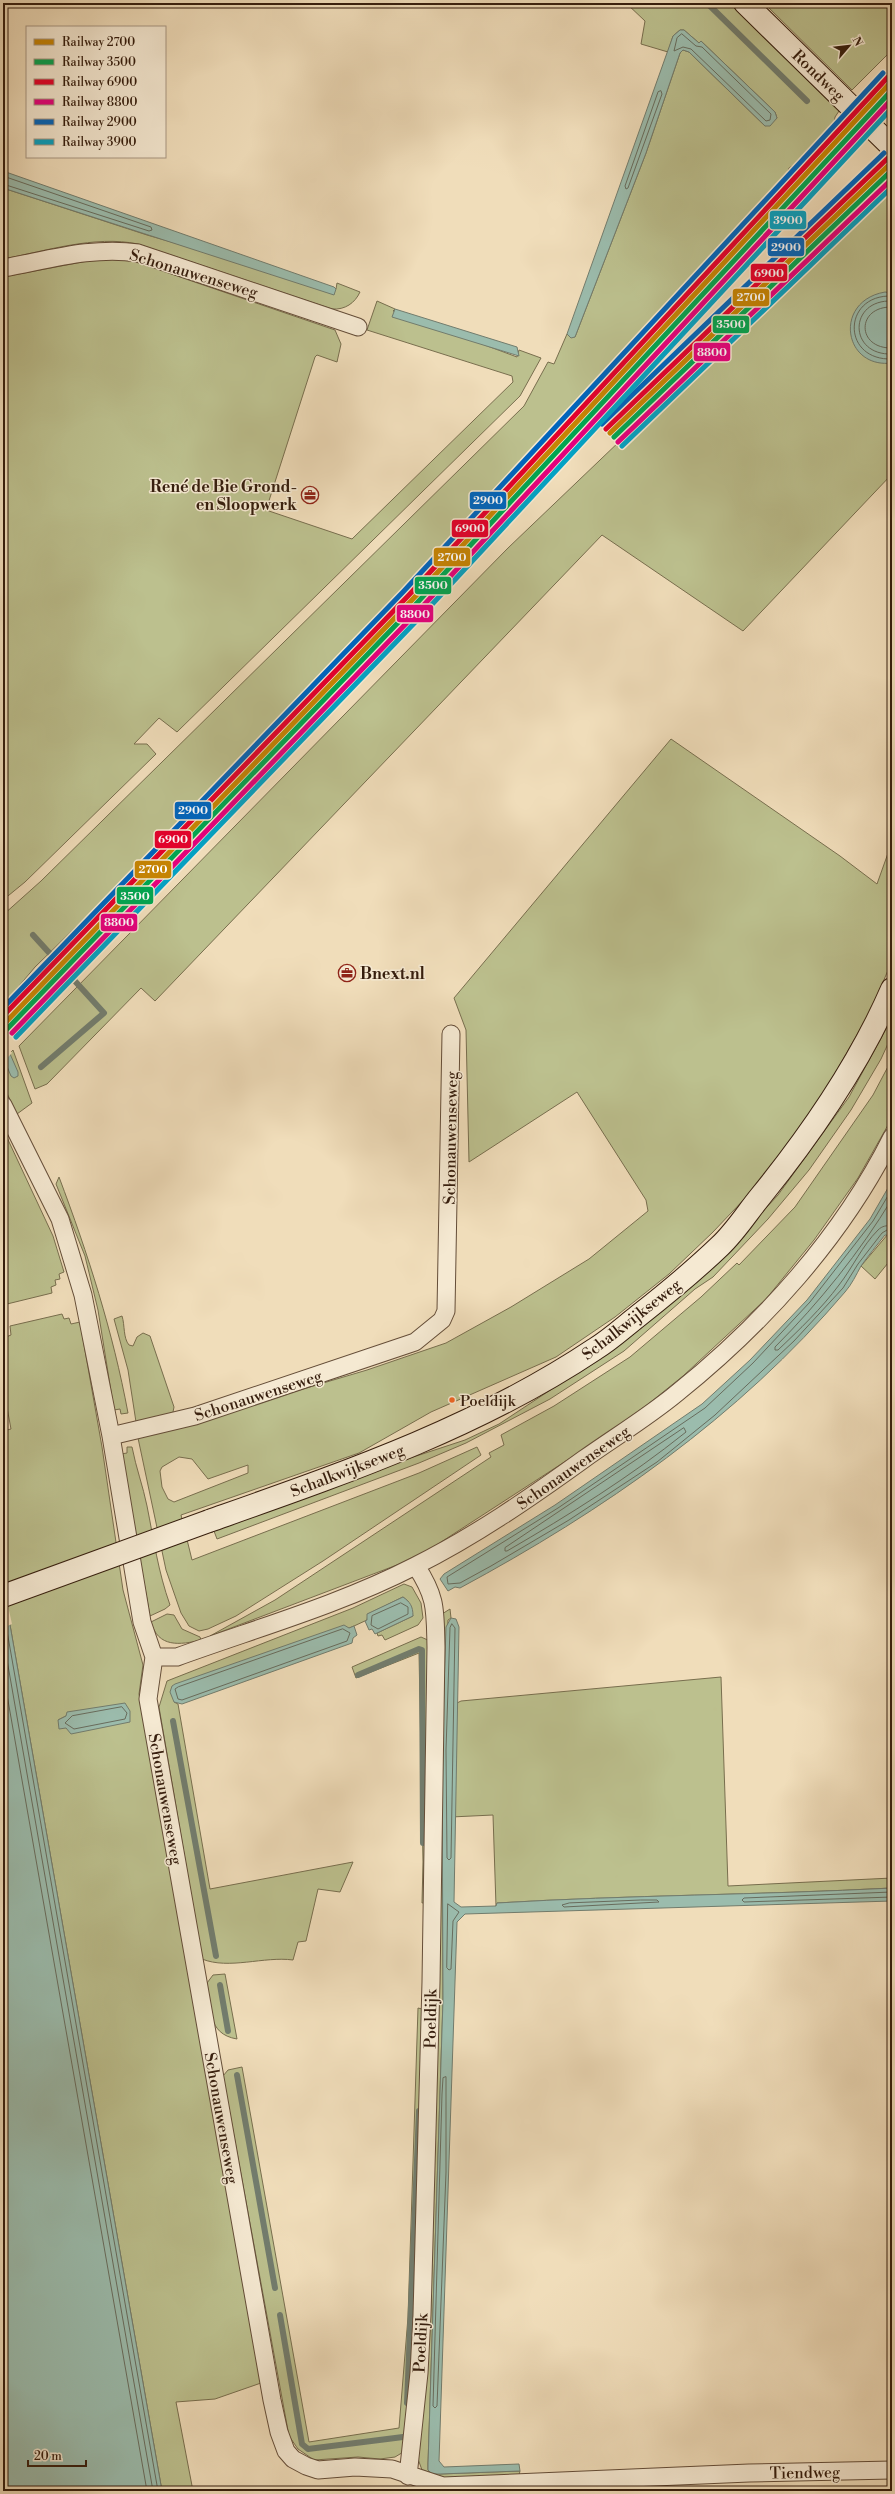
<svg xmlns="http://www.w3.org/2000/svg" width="895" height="2494" viewBox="0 0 895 2494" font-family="'Libre Bodoni',serif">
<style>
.green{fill:#bcc08e;stroke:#786e4e;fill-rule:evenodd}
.water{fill:#9bbcad;stroke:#727c6d}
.pier{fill:#f0ddba}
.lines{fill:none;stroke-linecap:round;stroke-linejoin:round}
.shore{stroke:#686c5d;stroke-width:1}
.stream{stroke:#727c6d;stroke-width:6}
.street-casing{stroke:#644d38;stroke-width:19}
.secondary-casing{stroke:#351d0d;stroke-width:24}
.street{stroke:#f5e9d2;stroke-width:17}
.secondary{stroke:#f5e9d2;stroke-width:22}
.secondary-bridge-casing{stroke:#351d0d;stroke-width:24;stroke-linecap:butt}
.secondary-bridge{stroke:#f5e9d2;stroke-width:22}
.rail-1-casing{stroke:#f5e9d2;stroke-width:8}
.rail-2-casing{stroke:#f5e9d2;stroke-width:8}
.rail-3-casing{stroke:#f5e9d2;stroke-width:8}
.rail-4-casing{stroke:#f5e9d2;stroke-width:8}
.rail-5-casing{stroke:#f5e9d2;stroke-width:8}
.rail-6-casing{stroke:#f5e9d2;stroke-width:8}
.rail-1{stroke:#c68403;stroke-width:5}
.rail-2{stroke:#00a651;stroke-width:5}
.rail-3{stroke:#e4002b;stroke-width:5}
.rail-4{stroke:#e5007d;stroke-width:5}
.rail-5{stroke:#0065bd;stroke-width:5}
.rail-6{stroke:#03a2c4;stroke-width:5}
.bus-dot{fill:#f26522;stroke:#f5e9d2;stroke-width:1.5}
.labels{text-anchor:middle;stroke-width:3;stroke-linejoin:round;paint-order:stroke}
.bus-label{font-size:15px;fill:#351d0d;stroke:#f5e9d2;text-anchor:start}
.street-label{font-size:16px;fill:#351d0d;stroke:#f5e9d2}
.poi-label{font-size:16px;font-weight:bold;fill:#351d0d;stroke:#f5e9d2;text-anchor:end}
.line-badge{stroke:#f5e9d2;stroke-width:1.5}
.badge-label{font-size:11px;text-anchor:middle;font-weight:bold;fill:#fff}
</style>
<rect width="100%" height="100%" fill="#f0ddba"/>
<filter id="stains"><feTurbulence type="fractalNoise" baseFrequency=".005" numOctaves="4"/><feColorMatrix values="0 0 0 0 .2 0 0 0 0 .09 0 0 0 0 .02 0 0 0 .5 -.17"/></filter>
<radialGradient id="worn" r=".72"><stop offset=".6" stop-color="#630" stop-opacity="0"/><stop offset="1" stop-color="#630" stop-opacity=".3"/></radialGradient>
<!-- green -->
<path class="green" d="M626,3H729L839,111L835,117L834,126L800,162L789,168L786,177C540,445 296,714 35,967L4,1004L3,915L41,881L524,406L548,362L554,364L567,334L575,337L646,153L680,53L683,50L689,52L765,126L777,118L775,112L701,41L699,43L684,30H680L673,36L668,52L641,44L645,21Z
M764,3H892V50L852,90Z
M892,186V474L743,631L602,535L155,1001L141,988L47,1084L35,1089L19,1046L508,548L737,329L868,212Z
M3,188L147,235L336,289L337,283L360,292C355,303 345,310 332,309L138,244C94,235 47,251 3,259Z
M98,259L126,260L139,263L335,330L341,344L337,362L317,355L315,357L266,510L352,539L513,382L512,376L367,330L377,301L395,309L393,311L517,357L519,350L541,358L520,396L177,732L159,718L134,744H147L156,754L25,882L3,900V277Z
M671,739L840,856L877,884L892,842V961L871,1010L815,1109L751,1192L713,1232L669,1274L615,1317L556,1357L431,1412L359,1453L181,1515L192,1560L419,1473L477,1447L481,1455L323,1561L236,1616L208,1629L199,1631L189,1626L181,1613L166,1570L138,1438L367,1370L446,1343L511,1307L589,1259L648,1211L646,1200L577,1092L469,1162L466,1030L454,998ZM179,1457L192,1459L208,1479L248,1465V1473L174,1502L168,1499L162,1487L160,1471L162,1467Z
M892,1018V1035L881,1059L851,1110L809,1170L768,1219L713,1277L695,1289L624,1351L550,1399L466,1443L419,1463L217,1539L214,1531L389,1465L465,1440L499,1424L561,1383L564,1378L744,1232L778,1195L849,1097Z
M13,1050L32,1103L17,1114L3,1085V1060Z
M892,1059V1118L858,1178L814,1240L766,1299L683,1376L647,1405L589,1446L418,1557L210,1636L275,1600L491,1457L489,1453L504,1445L501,1435L554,1406L630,1357L701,1297L737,1263L739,1265L795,1207L873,1095Z
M3,1129L53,1236L64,1272L59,1274L60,1279L55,1280L56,1285L51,1287L52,1293L7,1304L3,1302Z
M59,1177C88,1254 113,1332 128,1413L121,1414L120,1409L114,1410L98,1310L85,1256L56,1184Z
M888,1234L892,1236V1267L888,1263L875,1279L861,1266Z
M62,1314L64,1319L69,1318L71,1324L80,1322L102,1447L123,1590L143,1665L139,1694L261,2383L215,2399L176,2402L193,2491H162L3,1585V1431L11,1429L3,1386V1343L6,1342V1337L11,1335L10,1326ZM66,1716L69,1730L58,1720Z
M122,1316C125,1325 123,1338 129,1345L133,1346L137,1337L143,1333L150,1336L174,1407L172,1417L136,1422L128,1370L114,1319Z
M127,1447H132C136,1468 143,1486 147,1506C154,1541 158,1571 170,1605L165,1609L150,1616L121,1454L127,1453Z
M404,1584L412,1587L421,1603L423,1618L418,1625L385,1640L382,1635L378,1636L377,1633L413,1616L408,1601L403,1597L368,1614L367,1620L354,1626L174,1702L178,1704L210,1889L353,1862L340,1892L318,1889L306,1941L298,1942L293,1960C264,1956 229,1970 202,1959L159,1707L167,1681L353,1608Z
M450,1609L451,1618L448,1620L442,1750L443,2000L428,2464V2470L440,2474L520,2471L519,2475L454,2481L422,2470L418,2459L442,1614Z
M167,1614L174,1615L182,1629L200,1637L201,1640C180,1645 158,1648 151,1622Z
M421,1637L430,1641L429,1902L422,1903L423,1862L419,1653L356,1678L352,1667Z
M721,1677L728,1886L892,1878V1888C760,1895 629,1895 497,1903L496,1906L493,1815L451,1817L457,1703L461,1701Z
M225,1974L237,2039C207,2034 211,2008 207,1983L213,1975Z
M418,2008L426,2010L419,2290L405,2451L395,2457L380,2459L358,2457L314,2460L298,2449L289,2436L223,2076L228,2070L242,2067L309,2442L399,2428L408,2317Z"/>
<!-- water -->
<path class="water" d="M680,30H684L699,43L701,41L775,112L777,118L770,126H765L689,52L683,50L680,53L646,153L575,337L571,338L567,334L673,36Z
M3,171L334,287L336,289L334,295L3,188Z
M885,292L892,293V363C843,369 833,301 885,292Z
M395,309L517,347L519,356L392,317Z
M3,1038L18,1072V1076L14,1078L11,1076L3,1057Z
M892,1181V1236L885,1235C877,1245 868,1256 861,1266C856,1275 852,1284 845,1292C739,1417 603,1511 460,1588L455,1587L448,1591L440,1579L444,1574L555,1505L702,1404L750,1360L807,1300L870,1219Z
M3,1585L162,2491H3Z
M403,1597C410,1602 413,1606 413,1616L375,1634L372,1629L369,1630L365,1621L367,1620V1614Z
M451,1618L456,1619L459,1627L454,1902L461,1907L496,1906L497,1903C628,1895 760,1895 892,1888V1901L465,1914L457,1922L439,2461L444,2467L519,2464L520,2471L440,2474H432L428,2470V2464L443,2000L442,1750L446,1627Z
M344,1625L349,1628L354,1626L357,1635L353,1638L352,1643L182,1704L174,1702L170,1692L172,1686L175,1684Z
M125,1703L130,1711V1722L71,1734L66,1728L59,1729L58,1720L66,1716L67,1712Z"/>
<!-- pier -->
<path class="pier" d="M3,1036L12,1053L3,1062Z
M3,1583L12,1624L3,1628Z"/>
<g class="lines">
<!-- shore -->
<path class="shore" d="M682,34L696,46L702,47L771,114L770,120L766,121L691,49L683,47L674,51L677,38Z
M661,91L662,94L628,188L626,189L625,186L658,92Z
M3,176L151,227L152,230L149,231L3,184
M892,296C842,294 841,361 892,359
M892,301C848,299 848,356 892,354
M892,307C856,306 856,349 892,348
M892,1189L873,1221L810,1302L753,1363L705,1408L558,1508L447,1577L448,1584L460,1583L491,1566L569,1520L657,1462L715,1415L794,1341L843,1288L858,1264L882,1233L887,1230L892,1232
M892,1199C860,1252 819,1303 775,1347V1350H778C799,1330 822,1308 839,1285C853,1267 862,1246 878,1230C882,1226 887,1225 892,1226
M684,1428L686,1432C630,1477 569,1515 507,1551H505V1548Z
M401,1603L408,1607V1614L378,1629L371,1625L372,1616Z
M3,1608L158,2491
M452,1624L455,1628L451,1858L449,1860L447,1858L446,1750L450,1628Z
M343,1629L350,1633L347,1641L182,1700L178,1699L175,1689L178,1687Z
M3,1637L153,2491
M3,1672L147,2491
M122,1707L127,1713L125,1719L74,1729L65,1723L72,1716Z
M892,1892L744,1898L742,1900L744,1902L892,1897
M641,1900H657L659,1902L564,1907L562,1905L569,1903Z
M448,1904L459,1912L453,1921L451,1969L449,1970L447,1968Z
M446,2077V2172L437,2406L435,2408L433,2406L442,2094L443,2078Z"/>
<!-- stream -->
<path class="stream" d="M707,3L807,101
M33,935L104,1013L41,1067
M358,1675L419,1649L422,1650L423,1843
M173,1721L216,1956
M220,1985L228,2031
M237,2075L275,2288
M280,2315L302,2444L308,2449L403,2437
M407,2403L419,2111"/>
<defs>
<path id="street" d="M3,268C48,260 93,246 138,253L358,327
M3,1105L60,1219L83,1295L111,1436L142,1622L154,1657L148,1699L272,2400L279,2432L286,2451L293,2459L306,2466L318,2470L355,2467L392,2469L443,2486L749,2473L892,2470
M111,1436L195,1416L415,1342L442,1320L446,1311L451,1034
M154,1657H177C257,1628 339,1605 415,1566C475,1536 530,1498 584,1459C615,1437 648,1417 677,1393C763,1324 842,1237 892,1137
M408,2476L419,2373L422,2315L431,1982L436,1647C435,1610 437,1598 416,1566"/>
<path id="secondary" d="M745,3L892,147
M209,1521C342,1474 477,1428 595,1349C610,1340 624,1327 638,1316C666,1294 694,1271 720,1246C735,1232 747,1213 760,1197C812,1133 859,1065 892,989"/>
</defs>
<!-- street casing -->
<use href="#street" class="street-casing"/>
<!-- secondary casing -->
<use href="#secondary" class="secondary-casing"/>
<!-- street -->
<use href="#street" class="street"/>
<!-- secondary -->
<use href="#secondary" class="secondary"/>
<defs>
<path id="secondary-bridge" d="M3,1596L209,1521"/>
</defs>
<!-- secondary-bridge casing -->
<use href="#secondary-bridge" class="secondary-bridge-casing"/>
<!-- secondary-bridge -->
<use href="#secondary-bridge" class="secondary-bridge"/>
<defs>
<path id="rail-1" d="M610,433L892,162
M3,1025L412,600L892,81"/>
<path id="rail-2" d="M614,437L892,170
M7,1029L416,604L892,90"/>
<path id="rail-3" d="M606,429L888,158
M3,1016L408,596L888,77"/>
<path id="rail-4" d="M618,442L892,179
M12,1033L421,608L892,99"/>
<path id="rail-5" d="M602,424L884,153
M3,1008L403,592L883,73"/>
<path id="rail-6" d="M622,446L892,187
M16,1037L425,612L892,108"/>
</defs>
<!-- rail-1 casing -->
<use href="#rail-1" class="rail-1-casing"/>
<!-- rail-2 casing -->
<use href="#rail-2" class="rail-2-casing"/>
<!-- rail-3 casing -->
<use href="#rail-3" class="rail-3-casing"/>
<!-- rail-4 casing -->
<use href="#rail-4" class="rail-4-casing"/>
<!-- rail-5 casing -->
<use href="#rail-5" class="rail-5-casing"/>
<!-- rail-6 casing -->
<use href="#rail-6" class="rail-6-casing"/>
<!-- rail-1 -->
<use href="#rail-1" class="rail-1"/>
<!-- rail-2 -->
<use href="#rail-2" class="rail-2"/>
<!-- rail-3 -->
<use href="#rail-3" class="rail-3"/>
<!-- rail-4 -->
<use href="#rail-4" class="rail-4"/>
<!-- rail-5 -->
<use href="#rail-5" class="rail-5"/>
<!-- rail-6 -->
<use href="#rail-6" class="rail-6"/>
</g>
<!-- icons -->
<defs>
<symbol id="office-ring" viewBox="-11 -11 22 22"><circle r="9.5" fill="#f5e9d2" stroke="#8f2418" stroke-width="1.5"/><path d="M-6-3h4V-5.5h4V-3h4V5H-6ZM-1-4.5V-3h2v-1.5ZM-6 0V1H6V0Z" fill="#8f2418"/></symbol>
</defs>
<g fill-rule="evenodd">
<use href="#office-ring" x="300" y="485" width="20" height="20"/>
<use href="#office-ring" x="337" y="963" width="20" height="20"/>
</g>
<!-- markers -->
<circle class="bus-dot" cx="452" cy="1400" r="3.5"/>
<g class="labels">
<!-- bus labels -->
<g class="bus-label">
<text x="460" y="1406">Poeldijk</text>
</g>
<!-- street labels -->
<g class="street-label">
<text transform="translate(819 75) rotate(44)" y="6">Rondweg</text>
<text transform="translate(194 273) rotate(17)" y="6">Schonauwenseweg</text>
<text transform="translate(450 1138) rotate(-89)" y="6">Schonauwenseweg</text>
<text transform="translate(631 1319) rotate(-38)" y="6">Schalkwijkseweg</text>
<text transform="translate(258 1395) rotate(-18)" y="6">Schonauwenseweg</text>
<text transform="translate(573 1467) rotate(-35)" y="6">Schonauwenseweg</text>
<text transform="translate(347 1470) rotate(-21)" y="6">Schalkwijkseweg</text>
<text transform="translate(166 1799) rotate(80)" y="6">Schonauwenseweg</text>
<text transform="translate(430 2019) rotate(-89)" y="6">Poeldijk</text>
<text transform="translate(222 2118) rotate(80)" y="6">Schonauwenseweg</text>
<text transform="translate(420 2343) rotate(-87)" y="6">Poeldijk</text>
<text transform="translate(805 2472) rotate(-1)" y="6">Tiendweg</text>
</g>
<!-- poi labels -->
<g class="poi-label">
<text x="297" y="492">René de Bie Grond-<tspan x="297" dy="18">en Sloopwerk</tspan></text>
<text x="360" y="979" text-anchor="start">Bnext.nl</text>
</g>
</g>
<g class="line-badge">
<rect x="769" y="210" width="38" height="20" rx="4" fill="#03a2c4"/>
<rect x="767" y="237" width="38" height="20" rx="4" fill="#0065bd"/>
<rect x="750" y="263" width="38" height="19" rx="4" fill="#e4002b"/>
<rect x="732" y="288" width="38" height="19" rx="4" fill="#c68403"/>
<rect x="712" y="315" width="38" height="19" rx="4" fill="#00a651"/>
<rect x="693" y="342" width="38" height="20" rx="4" fill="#e5007d"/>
<rect x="469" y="491" width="38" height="19" rx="4" fill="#0065bd"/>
<rect x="451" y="519" width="38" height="19" rx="4" fill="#e4002b"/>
<rect x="433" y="547" width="38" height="20" rx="4" fill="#c68403"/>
<rect x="414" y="576" width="38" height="19" rx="4" fill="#00a651"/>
<rect x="396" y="604" width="38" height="19" rx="4" fill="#e5007d"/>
<rect x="174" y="801" width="38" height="19" rx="4" fill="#0065bd"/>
<rect x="154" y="830" width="38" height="19" rx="4" fill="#e4002b"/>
<rect x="134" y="860" width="38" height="19" rx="4" fill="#c68403"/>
<rect x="116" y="886" width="38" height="19" rx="4" fill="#00a651"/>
<rect x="100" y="913" width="38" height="19" rx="4" fill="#e5007d"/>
</g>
<g class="badge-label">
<text x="788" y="224">3900</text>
<text x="786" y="251">2900</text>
<text x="769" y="277">6900</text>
<text x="751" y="301">2700</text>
<text x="731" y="328">3500</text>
<text x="712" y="356">8800</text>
<text x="488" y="504">2900</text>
<text x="470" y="532">6900</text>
<text x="452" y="561">2700</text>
<text x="433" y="589">3500</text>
<text x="415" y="618">8800</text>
<text x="193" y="814">2900</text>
<text x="173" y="843">6900</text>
<text x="153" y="873">2700</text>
<text x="135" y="900">3500</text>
<text x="119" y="926">8800</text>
</g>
<!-- margin -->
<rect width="895" height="2494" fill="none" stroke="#f0ddba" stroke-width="16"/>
<rect x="4" y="4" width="887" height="2486" fill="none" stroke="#351d0d" stroke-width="2"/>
<rect x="8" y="8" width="879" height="2478" fill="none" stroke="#351d0d"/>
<!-- legend -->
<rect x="26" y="26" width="140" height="132" fill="#f5e9d2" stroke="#a89783"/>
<rect x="34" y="39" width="20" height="6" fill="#c68403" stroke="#a89783"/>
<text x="62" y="46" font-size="12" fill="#351d0d">Railway 2700</text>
<rect x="34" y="59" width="20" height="6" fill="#00a651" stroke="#a89783"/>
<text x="62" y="66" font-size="12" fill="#351d0d">Railway 3500</text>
<rect x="34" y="79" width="20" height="6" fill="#e4002b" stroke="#a89783"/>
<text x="62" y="86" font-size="12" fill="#351d0d">Railway 6900</text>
<rect x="34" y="99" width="20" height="6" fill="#e5007d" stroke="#a89783"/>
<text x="62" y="106" font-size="12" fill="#351d0d">Railway 8800</text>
<rect x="34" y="119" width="20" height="6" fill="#0065bd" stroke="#a89783"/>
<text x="62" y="126" font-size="12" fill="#351d0d">Railway 2900</text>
<rect x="34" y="139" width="20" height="6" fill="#03a2c4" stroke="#a89783"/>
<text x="62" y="146" font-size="12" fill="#351d0d">Railway 3900</text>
<!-- north arrow -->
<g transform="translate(849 46) rotate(62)" stroke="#f5e9d2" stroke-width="3" paint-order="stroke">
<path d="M0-3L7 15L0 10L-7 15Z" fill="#351d0d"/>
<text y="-6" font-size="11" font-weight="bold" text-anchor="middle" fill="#351d0d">N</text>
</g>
<!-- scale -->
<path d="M28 2460v6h58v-6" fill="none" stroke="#351d0d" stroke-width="2"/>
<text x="34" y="2460" font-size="12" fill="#351d0d" stroke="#f5e9d2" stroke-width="3" paint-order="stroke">20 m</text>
<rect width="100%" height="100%" filter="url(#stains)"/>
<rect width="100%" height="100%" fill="url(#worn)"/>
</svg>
